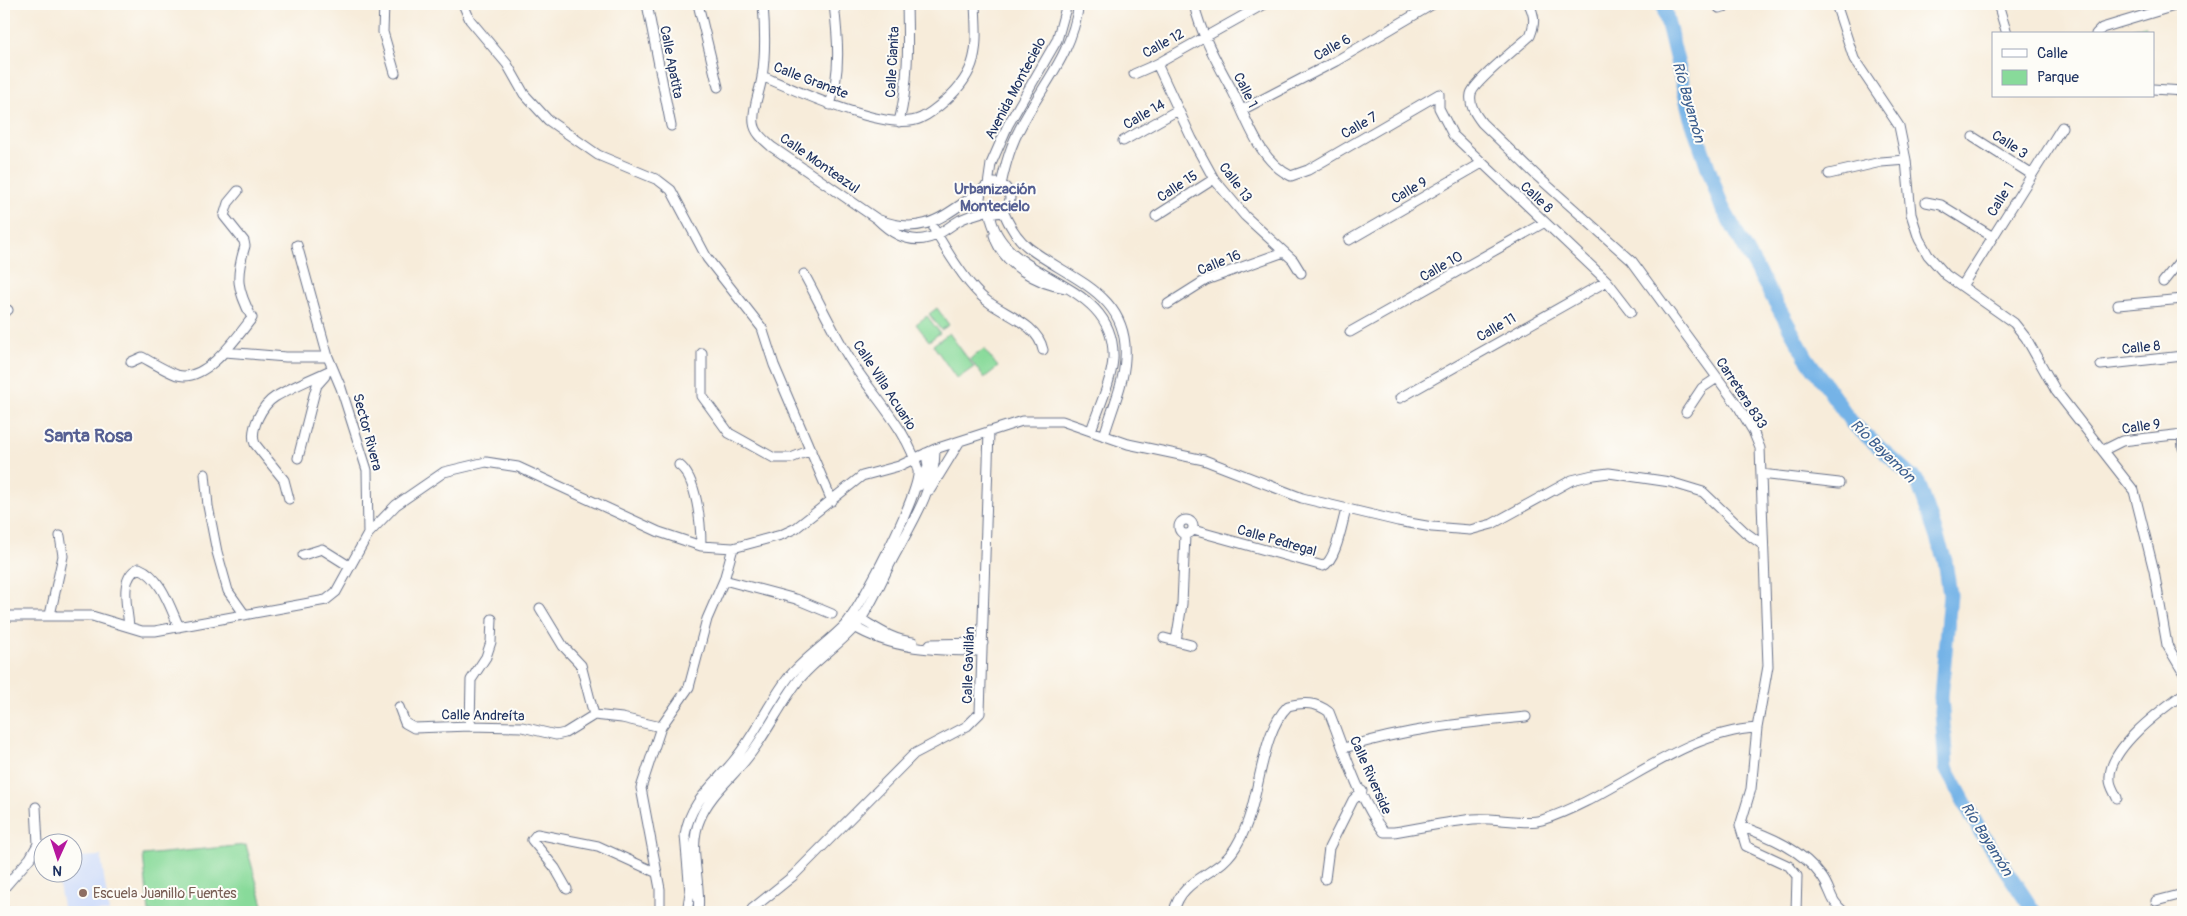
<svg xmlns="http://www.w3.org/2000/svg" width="2187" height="916" viewBox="0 0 2187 916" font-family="Pangolin,sans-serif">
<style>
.built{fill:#cddbfa}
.green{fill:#88da9a;stroke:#52847c}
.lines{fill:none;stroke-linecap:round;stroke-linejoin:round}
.river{stroke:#74b3e7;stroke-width:15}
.minor-casing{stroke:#687189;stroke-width:11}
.minor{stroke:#fff;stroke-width:9}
.education-dot{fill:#8d6e63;stroke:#fdfcf7;stroke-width:2}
.labels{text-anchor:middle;stroke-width:4;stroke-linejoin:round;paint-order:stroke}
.street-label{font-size:14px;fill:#1b2f5e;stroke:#fdfcf7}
.education-label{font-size:14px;fill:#785e54;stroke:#fdfcf7;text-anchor:start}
.water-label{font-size:15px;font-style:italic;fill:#3a5d8e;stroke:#fdfcf7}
.neighbourhood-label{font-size:15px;font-weight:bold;fill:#566093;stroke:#fdfcf7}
.district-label{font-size:19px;font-weight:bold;fill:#566093;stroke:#fdfcf7}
</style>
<rect width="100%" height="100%" fill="#fdfcf7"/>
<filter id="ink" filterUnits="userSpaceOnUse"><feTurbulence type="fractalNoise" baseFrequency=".02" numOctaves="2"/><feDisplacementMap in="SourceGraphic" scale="10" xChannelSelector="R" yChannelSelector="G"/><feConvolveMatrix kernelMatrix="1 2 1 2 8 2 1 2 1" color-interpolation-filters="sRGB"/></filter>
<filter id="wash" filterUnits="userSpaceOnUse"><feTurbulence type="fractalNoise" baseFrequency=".0096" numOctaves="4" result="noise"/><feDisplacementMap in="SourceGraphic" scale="20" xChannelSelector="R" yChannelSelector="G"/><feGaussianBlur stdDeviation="1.12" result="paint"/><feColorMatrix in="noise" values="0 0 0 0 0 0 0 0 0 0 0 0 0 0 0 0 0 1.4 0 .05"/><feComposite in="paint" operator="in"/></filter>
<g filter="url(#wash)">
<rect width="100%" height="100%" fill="#f7ecda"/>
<!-- built -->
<path class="built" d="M101,856L109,912H64L57,874H72L73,857Z"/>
<!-- green -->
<path class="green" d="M2145,25L2148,34H2116Z
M937,308L949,325L941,330L929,314Z
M927,316L940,333L929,341L916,324Z
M949,333L974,367L957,379L933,345Z
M984,349L998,367L984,378L970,359Z
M246,845L265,912H149L143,855Z"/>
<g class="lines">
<!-- river -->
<path class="river" d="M1663,4L1691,118L1721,205L1806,357L1852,423L1918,482L1945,561L1950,595L1941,697L1946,768L1980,831L2034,912"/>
</g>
</g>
<g filter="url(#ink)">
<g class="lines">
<defs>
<path id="minor" d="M384,4L383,32L395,73
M463,4L470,20L507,64L524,94L548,120L598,155L658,180L671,190L707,258L762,328L774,365L832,501
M647,4L671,126
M698,4L718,87
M763,4C765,28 766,52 762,77C760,92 752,108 754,123C755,133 764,140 772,147L877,219
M1194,4C1201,35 1218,64 1233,92C1248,121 1259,161 1291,176L1308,170L1439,94V108L1453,135L1607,281L1631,312
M1529,4C1535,16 1535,24 1530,36C1519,46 1473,83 1471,94C1469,105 1475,114 1482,123L1537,176L1632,261L1738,406L1753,431L1760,448L1768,666L1757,728L1751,789L1740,826L1746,846L1789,866L1797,876L1796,912
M1836,4L1854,59L1899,126L1906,160L1911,214L1919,239L1928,255L1946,275L2014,323L2026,338L2056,391L2134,491L2154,571L2167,645L2183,672
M1998,4L2007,34
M1719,8L1736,4
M2096,34L2102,28L2181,4
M1157,64L1192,139L1214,179L1245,216L1293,260L1301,273
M1134,74L1157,64L1264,4
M762,76C795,90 889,134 921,118C930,114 938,107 946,100C980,70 977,46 975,4
M2153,89L2183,91
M830,105C841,71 838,39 834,4
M1242,110L1336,61L1433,4
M899,122C909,82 908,44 907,4
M1973,137L2031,174
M1123,141L1178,110
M1829,174L1881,162L1906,160
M980 198a15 15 0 1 1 30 0a15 15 0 1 1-30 0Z
M988,185L991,164L1008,125L1057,40L1067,4
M1001,185C1005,166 1010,147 1019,130C1042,84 1071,58 1079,4
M981,191C944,215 924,238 877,219C895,237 916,247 940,233C947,229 953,224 960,220C968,216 977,214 986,211
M1926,202L1941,205L1993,237
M1003,211C1009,225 1017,239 1029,248C1071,280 1130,294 1125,359C1124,383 1111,412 1104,436
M990,213C1000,284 1117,276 1113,359C1111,383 1098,409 1091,431
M1156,216L1214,179
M934,229C946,250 970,290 990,303C1008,316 1038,325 1043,350
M994,235C1001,263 1039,285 1066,288
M1349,240L1482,163
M297,245L328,357L341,388L367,470L368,534
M2163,282L2183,257
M1962,286L2062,127
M1168,304L1206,280L1284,252
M2118,305L2183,299
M4,311L8,310
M1350,332L1545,222
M225,352L286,357H328
M702,353V396L729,433L774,458H791L811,450
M131,362L142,357C153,363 166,371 177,375C206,383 237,337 252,318C237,289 235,278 245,246L244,241L224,216L228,203L238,191
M2101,365L2183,356
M1400,398L1607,281
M1686,412L1702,388L1717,378
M2182,434L2183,448
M2104,450L2122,441L2183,434
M298,458L314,395L317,385L325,376
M679,465C697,478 701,524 701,546
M205,474L208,506L217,552L228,591L245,615
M1761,474L1839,483
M919,486L928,467L926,453
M930,490L960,441
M289,499L284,480L255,444C249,430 262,405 275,397C293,386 314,378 333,369
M1179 527a7 7 0 1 1 14 0a7 7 0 1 1-14 0Z
M1193,530L1323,566C1336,561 1342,523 1346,510
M303,555L322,549L349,566
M724,580L796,599L832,614
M540,608L563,646L581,665L594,715
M50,615L63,556L60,536
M4,616H92L142,631H155L326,600L336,592L368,534L396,505L444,472L486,462L518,467L659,532L701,546L733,548L781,535L796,528L862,476L899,466L935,449L1022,421H1062L1128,444L1204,460L1302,498L1398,521L1432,527L1470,530L1492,524L1572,480L1593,475L1609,473L1670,482L1703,492L1745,532L1763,545
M857,617C875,627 891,640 913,642
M851,625C892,650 936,651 982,651
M129,627C128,609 118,577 139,568C161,577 170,607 179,627
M1164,638L1191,645
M1176,641L1182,604L1185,535
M930,644L983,643
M399,707L405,723L414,728L470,726L522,727L556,735L565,733L594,715L622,718L661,727
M470,726L471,680L486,657L491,642L492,619
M1344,748C1406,729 1462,723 1526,717
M2117,798C2115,793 2110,786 2110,780C2107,749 2161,710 2183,694
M1740,826C1769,836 1803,850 1822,877C1832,891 1829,900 1844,912
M1325,879L1329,848L1353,800L1362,791
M4,888L30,858L38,844L36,807
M567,889L555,868L532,840L537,834L598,846L655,872
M2156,901L2183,894
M4,910L6,912
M660,912V889L641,788L661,727L689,687L707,619L724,580L733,548
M687,912L690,893L685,835C690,800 717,783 736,758C756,733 769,703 788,678C805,657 828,643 846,624C862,605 921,492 918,471C910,432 871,394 851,361C834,334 820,303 804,274
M698,912C702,882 687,848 700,819C710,794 732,778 748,757C767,733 780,705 798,681C815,659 841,645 858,623C871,606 880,584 890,564C908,529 936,489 935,449
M751,912L752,909L793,876L914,754L967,726L980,713L989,431
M1174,912C1179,885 1204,878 1223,862C1230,856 1235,849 1239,841C1261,803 1259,734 1288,706C1304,702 1316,702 1329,712C1345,752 1358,798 1384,832H1394C1420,828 1447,822 1473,819C1493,817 1525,825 1542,820C1615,797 1680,732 1757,728"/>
</defs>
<!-- minor casing -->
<use href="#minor" class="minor-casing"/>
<!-- minor -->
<use href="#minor" class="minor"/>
</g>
</g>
<!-- markers -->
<circle class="education-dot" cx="83" cy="893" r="5"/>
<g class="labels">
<!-- street labels -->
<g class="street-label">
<text transform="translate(1163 43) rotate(-29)" y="5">Calle 12</text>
<text transform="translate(1332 47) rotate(-29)" y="5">Calle 6</text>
<text transform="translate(672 62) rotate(79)" y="5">Calle Apatita</text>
<text transform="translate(892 62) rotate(-87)" y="5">Calle Cianita</text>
<text transform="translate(811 80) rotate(21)" y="5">Calle Granate</text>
<text transform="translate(1015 88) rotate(-62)" y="5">Avenida Montecielo</text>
<text transform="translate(1246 90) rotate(64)" y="5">Calle 1</text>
<text transform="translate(1144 114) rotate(-30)" y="5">Calle 14</text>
<text transform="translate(1359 125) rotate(-30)" y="5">Calle 7</text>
<text transform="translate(2010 144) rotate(33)" y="5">Calle 3</text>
<text transform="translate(820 163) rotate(35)" y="5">Calle Monteazul</text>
<text transform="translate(1236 182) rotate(53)" y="5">Calle 13</text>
<text transform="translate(1177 186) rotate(-33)" y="5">Calle 15</text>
<text transform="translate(1409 190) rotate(-30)" y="5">Calle 9</text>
<text transform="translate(1537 197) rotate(43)" y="5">Calle 8</text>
<text transform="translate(2000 199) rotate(-58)" y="5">Calle 1</text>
<text transform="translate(1219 262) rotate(-22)" y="5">Calle 16</text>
<text transform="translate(1441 266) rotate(-30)" y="5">Calle 10</text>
<text transform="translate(1496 327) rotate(-30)" y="5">Calle 11</text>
<text transform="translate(2141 347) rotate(-6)" y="5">Calle 8</text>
<text transform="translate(885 385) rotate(57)" y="5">Calle Villa Acuario</text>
<text transform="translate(1742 393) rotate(57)" y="5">Carretera 833</text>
<text transform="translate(2141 426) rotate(-8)" y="5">Calle 9</text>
<text transform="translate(368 432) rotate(75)" y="5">Sector Rivera</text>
<text transform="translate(1277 540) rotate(16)" y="5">Calle Pedregal</text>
<text transform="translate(968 665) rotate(-88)" y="5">Calle Gavillán</text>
<text transform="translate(483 715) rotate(1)" y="5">Calle Andreíta</text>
<text transform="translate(1371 775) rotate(66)" y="5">Calle Riverside</text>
</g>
<!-- education labels -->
<g class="education-label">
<text x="93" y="898">Escuela Juanillo Fuentes</text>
</g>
<!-- water labels -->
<g class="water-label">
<text transform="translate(1689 102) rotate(74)" y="5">Río Bayamón</text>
<text transform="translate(1883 451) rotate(44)" y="5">Río Bayamón</text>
<text transform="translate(1987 839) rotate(58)" y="5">Río Bayamón</text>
</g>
<!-- neighbourhood labels -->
<g class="neighbourhood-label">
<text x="995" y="194">Urbanización<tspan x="995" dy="17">Montecielo</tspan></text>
</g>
<!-- district labels -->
<g class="district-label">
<text x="88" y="442">Santa Rosa</text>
</g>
</g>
<!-- margin -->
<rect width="2187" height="916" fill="none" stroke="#fdfcf7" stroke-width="20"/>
<!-- legend -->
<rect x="1992" y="32" width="162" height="65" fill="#fdfcf7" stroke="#a3aaba"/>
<rect x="2002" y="49" width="25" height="8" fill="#ffffff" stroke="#a3aaba"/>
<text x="2037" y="58" font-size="15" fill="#1b2f5e">Calle</text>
<rect x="2002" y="70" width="25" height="15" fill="#88da9a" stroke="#a3aaba"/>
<text x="2037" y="82" font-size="15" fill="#1b2f5e">Parque</text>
<!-- north arrow -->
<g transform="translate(58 858) rotate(183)"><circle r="24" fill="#fdfcf7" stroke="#a3aaba"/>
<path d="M0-4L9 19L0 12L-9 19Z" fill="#b5179e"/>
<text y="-8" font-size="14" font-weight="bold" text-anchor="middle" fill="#1b2f5e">N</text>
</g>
</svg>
